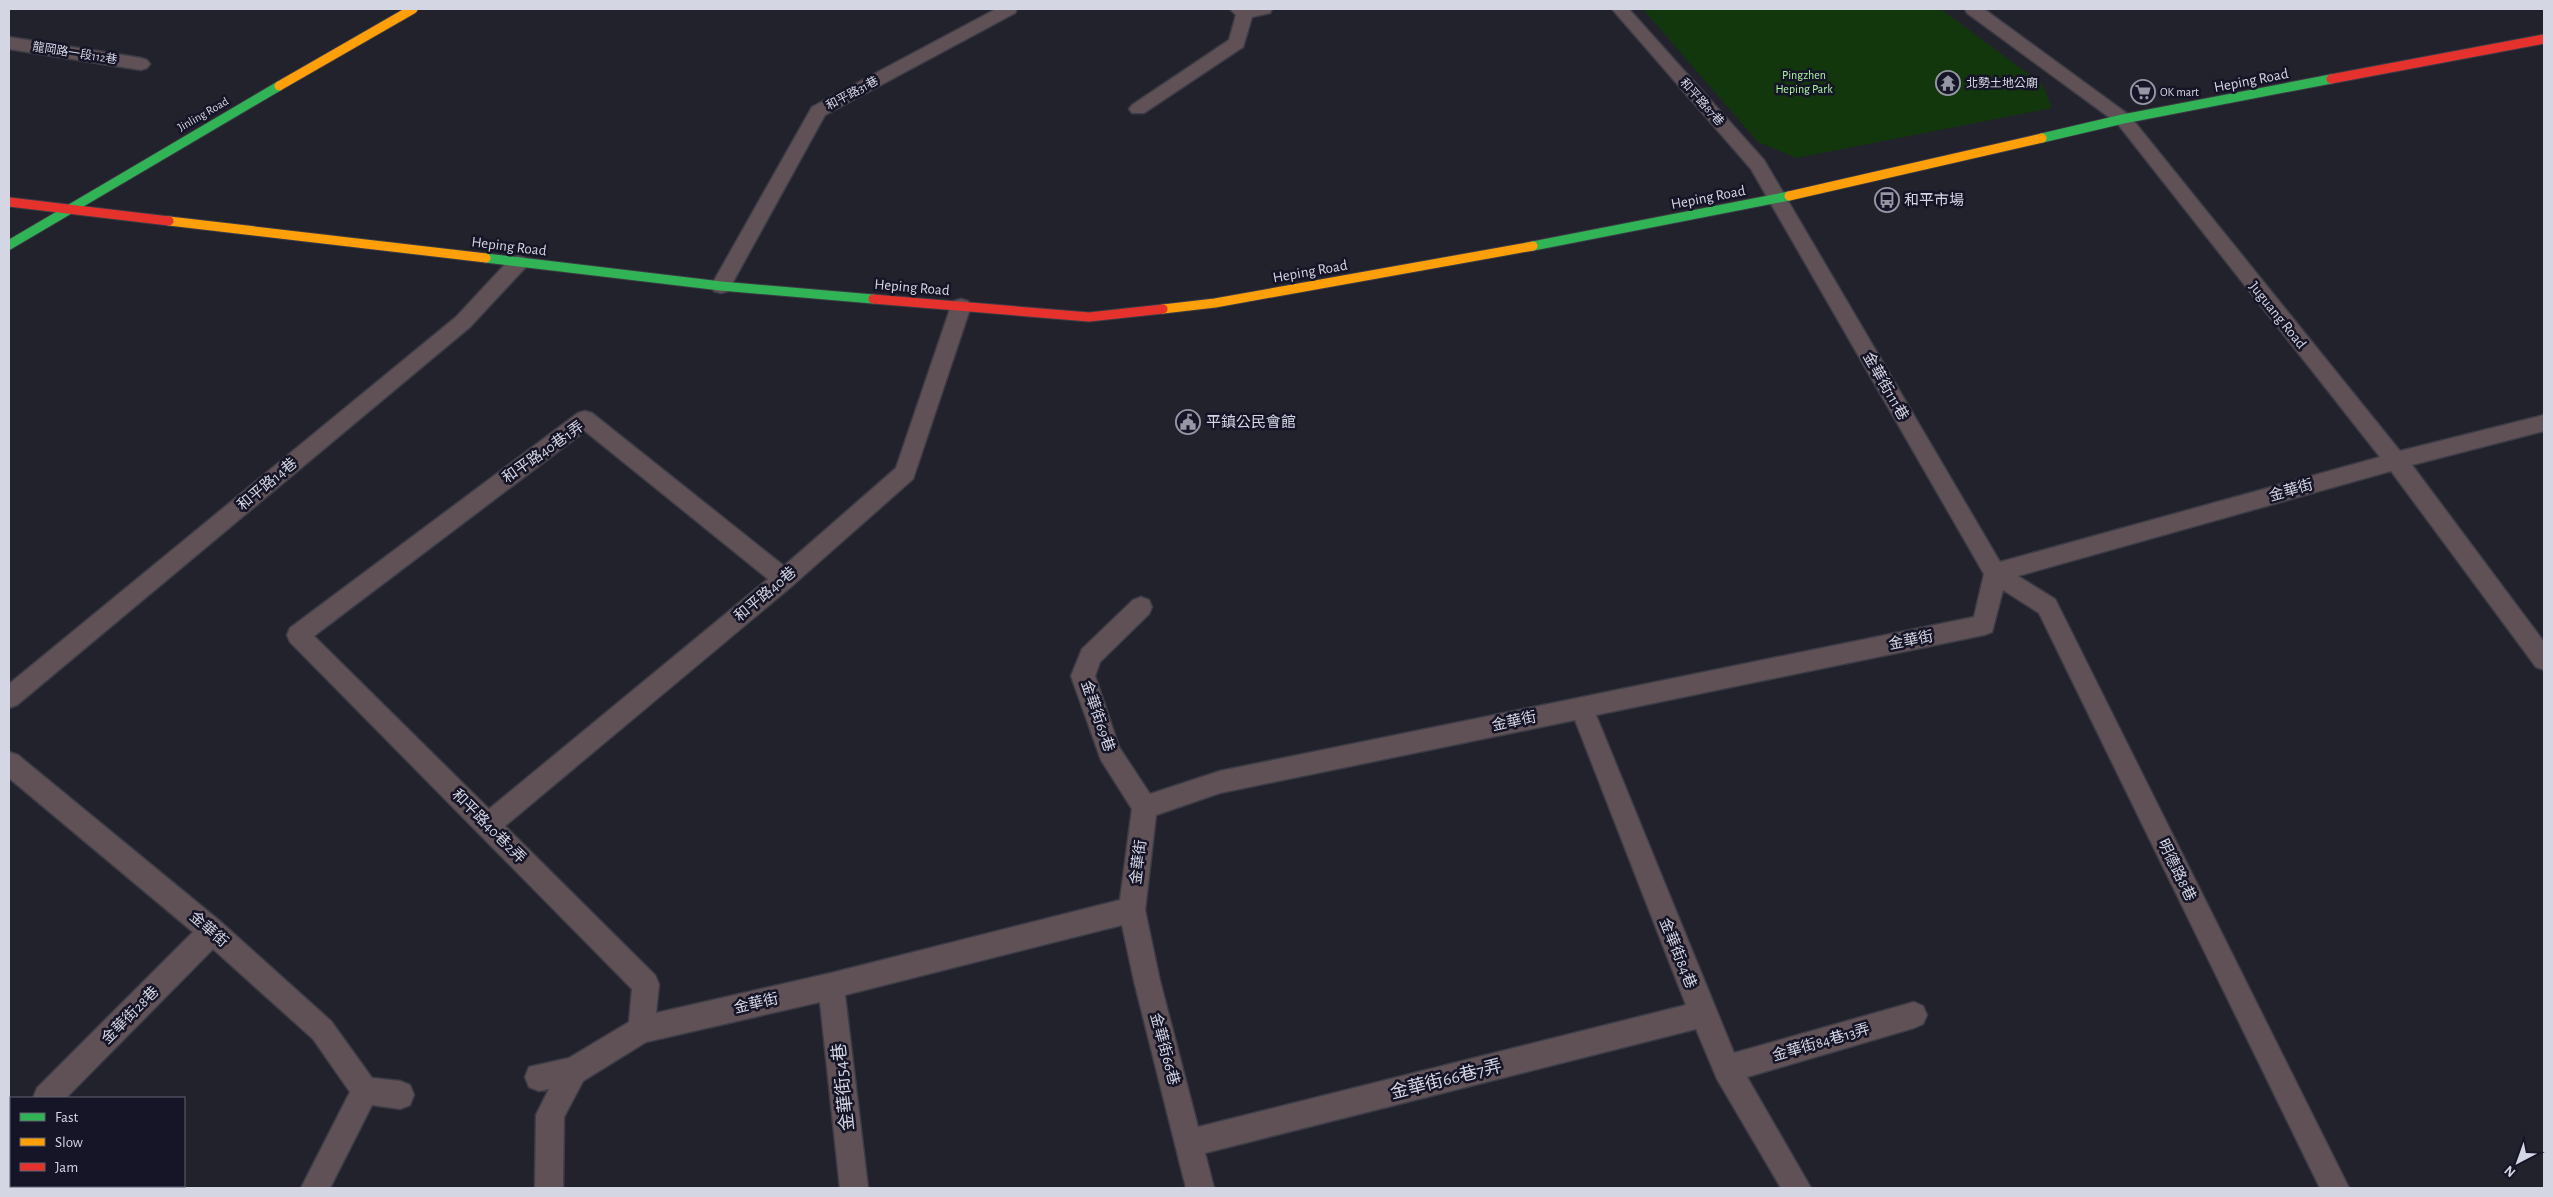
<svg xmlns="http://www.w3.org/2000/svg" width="2553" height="1197" viewBox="0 0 2553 1197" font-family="'Alegreya Sans','Noto Sans TC',sans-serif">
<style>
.green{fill:#12370d}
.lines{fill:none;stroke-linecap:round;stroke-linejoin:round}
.lane-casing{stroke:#3c3c46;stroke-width:3}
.fast-casing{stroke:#3c3c46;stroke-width:11}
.slow-casing{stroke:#3c3c46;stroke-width:11}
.jam-casing{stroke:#3c3c46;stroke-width:11}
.lane{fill:#605156;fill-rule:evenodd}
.fast{stroke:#30b455;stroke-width:9}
.slow{stroke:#ff9f0a;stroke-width:9}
.jam{stroke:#e5322d;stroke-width:9}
.labels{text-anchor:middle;stroke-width:5;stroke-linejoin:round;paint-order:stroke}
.far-street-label{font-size:12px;fill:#d5d6e4;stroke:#151527}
.far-park-label{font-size:12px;fill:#adf5a2;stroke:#151527}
.far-poi-label{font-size:12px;fill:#d5d6e4;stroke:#151527;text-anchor:start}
.street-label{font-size:15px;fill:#d5d6e4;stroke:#151527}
.poi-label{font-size:15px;fill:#d5d6e4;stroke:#151527;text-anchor:start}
.near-street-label{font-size:18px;fill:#d5d6e4;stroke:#151527}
</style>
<rect width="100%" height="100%" fill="#22222d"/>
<!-- green -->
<path class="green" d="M1643,9H1941L2042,84L2052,108L1797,158L1758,142Z"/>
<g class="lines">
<defs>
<path id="lane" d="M996,9H1017L1015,13L825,115L728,291L721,293L714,291L711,286L812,107Z
M1230,9H1272L1270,13L1252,17L1243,47L1144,113H1132L1129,109L1132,105L1229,40L1236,15Z
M1612,9H1629L1764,160L2000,562L2380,457L2117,123L1967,13L1965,9H1984L2129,115L2400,451L2544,415V431L2412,465L2544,642V670L2536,667L2391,471L2018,576L2055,599L2349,1188H2320L2039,613L2003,590L1992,632L1984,635L1596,715L1734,1053L1914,1002L1923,1006L1927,1015L1923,1024L1914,1028L1747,1077L1811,1188H1781L1717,1079L1696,1029L1205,1153L1214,1188H1186L1134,981L1122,925L845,995L868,1188H840L820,1002L646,1042L583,1081L564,1117L563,1188H535L536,1115L549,1089L539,1091L529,1087L525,1077L529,1067L569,1058L629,1022L632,989L290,642L287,635L290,628L578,413L585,411L592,413L784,566L896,468L951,306L954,301L961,299L968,301L971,306L913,479L792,586L505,826L655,975L659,984L656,1013L831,973L1120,900L1132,809L1101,760L1071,676L1082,649L1133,600L1141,597L1149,600L1152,607L1149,614L1100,662L1095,676L1119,747L1150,794L1220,771L1974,617L1984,574L1751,169ZM585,431L768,579L489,809L314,636ZM1575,720L1686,1005L1198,1127L1160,981L1145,910L1156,815L1220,793Z
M9,37L141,58L147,60L150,64L147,68L141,70L9,49Z
M518,256L525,258L528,263L525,268L470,327L17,705L9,708V684L456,317L511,258Z
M9,752L18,755L221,922L331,1021L372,1078L400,1081L410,1085L414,1095L410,1105L400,1109L372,1105L330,1188H301L350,1092L313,1039L213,949L66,1098H33L37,1088L193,932L9,778Z
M11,1120V1150L9,1151V1121Z"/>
<path id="fast" d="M2042,138L2123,119L2331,79
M9,245L279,86
M1533,246L1789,196
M486,258L721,286L873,299"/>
<path id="slow" d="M279,86L413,9
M1789,196L2042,138
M169,221L486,258
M1163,309L1215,303L1533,246"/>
<path id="jam" d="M2331,79L2544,39
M9,202L169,221
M873,299L1089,317L1163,309"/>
</defs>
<!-- lane casing -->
<use href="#lane" class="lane-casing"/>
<!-- fast casing -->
<use href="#fast" class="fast-casing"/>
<!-- slow casing -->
<use href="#slow" class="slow-casing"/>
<!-- jam casing -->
<use href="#jam" class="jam-casing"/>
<!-- lane -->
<use href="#lane" class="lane"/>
<!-- fast -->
<use href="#fast" class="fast"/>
<!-- slow -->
<use href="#slow" class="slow"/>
<!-- jam -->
<use href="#jam" class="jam"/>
</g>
<!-- icons -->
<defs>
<symbol id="temple-ring" viewBox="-11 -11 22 22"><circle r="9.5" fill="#151527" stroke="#9697a4" stroke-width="1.5"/><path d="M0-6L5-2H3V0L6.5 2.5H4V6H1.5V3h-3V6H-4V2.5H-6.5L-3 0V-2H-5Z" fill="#9697a4"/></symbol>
<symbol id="supermarket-ring" viewBox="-11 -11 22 22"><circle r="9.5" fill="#151527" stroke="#9697a4" stroke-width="1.5"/><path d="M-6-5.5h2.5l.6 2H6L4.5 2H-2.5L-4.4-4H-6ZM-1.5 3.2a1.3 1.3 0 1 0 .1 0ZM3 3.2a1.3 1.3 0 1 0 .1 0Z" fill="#9697a4"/></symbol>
<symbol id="bus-ring" viewBox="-11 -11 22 22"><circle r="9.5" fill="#151527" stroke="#9697a4" stroke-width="1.5"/><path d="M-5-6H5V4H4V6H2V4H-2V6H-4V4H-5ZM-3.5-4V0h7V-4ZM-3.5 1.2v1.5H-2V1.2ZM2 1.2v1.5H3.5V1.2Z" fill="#9697a4"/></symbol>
<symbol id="civic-ring" viewBox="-11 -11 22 22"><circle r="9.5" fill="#151527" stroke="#9697a4" stroke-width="1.5"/><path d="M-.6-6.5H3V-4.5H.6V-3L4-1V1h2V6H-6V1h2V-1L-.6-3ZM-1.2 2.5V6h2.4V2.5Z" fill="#9697a4"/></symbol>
</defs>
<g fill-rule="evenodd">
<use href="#temple-ring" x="1934" y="69" width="28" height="28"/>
<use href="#supermarket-ring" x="2129" y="78" width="28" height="28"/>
<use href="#bus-ring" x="1873" y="186" width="28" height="28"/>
<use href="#civic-ring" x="1174" y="408" width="28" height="28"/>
</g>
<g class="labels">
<!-- far-street labels -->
<g class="far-street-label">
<text transform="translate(75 53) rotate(9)" y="4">龍岡路一段112巷</text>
<text transform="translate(852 93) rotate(-28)" y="4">和平路31巷</text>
<text transform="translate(1702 102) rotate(48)" y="4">和平路87巷</text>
<text transform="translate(203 114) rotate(-30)" y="4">Jinling Road</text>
</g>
<!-- far-park labels -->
<g class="far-park-label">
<text x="1804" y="79">Pingzhen<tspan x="1804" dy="14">Heping Park</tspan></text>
</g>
<!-- far-poi labels -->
<g class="far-poi-label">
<text x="1966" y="87">北勢土地公廟</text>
<text x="2160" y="96">OK mart</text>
</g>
<!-- street labels -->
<g class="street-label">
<text transform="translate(2251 80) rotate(-11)" y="5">Heping Road</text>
<text transform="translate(1708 197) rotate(-11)" y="5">Heping Road</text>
<text transform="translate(509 246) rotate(7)" y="5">Heping Road</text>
<text transform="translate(1310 271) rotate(-10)" y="5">Heping Road</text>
<text transform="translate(912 287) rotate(5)" y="5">Heping Road</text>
<text transform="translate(2278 315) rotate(51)" y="5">Juguang Road</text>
<text transform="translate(1886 386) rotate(60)" y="5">金華街111巷</text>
<text transform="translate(543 452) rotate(-35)" y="5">和平路40巷1弄</text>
<text transform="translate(267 484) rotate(-40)" y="5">和平路14巷</text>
<text transform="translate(2291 490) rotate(-16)" y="5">金華街</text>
<text transform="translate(765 594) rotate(-40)" y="5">和平路40巷</text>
<text transform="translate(1911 640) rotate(-11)" y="5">金華街</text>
<text transform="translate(1098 716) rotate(71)" y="5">金華街69巷</text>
<text transform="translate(1514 721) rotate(-12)" y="5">金華街</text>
<text transform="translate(489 826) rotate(45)" y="5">和平路40巷2弄</text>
<text transform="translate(1138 862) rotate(-83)" y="5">金華街</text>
<text transform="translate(2177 870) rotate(64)" y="5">明德路8巷</text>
<text transform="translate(209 929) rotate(41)" y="5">金華街</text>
<text transform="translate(1678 953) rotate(68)" y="5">金華街84巷</text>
<text transform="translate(756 1003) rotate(-13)" y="5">金華街</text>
<text transform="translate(130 1015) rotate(-45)" y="5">金華街28巷</text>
<text transform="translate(1821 1042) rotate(-16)" y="5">金華街84巷13弄</text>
<text transform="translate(1165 1049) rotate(75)" y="5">金華街66巷</text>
</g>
<!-- poi labels -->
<g class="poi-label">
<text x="1904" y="205">和平市場</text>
<text x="1206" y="427">平鎮公民會館</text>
</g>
<!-- near-street labels -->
<g class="near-street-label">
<text transform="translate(1446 1079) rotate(-14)" y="6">金華街66巷7弄</text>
<text transform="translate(843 1087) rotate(-96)" y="6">金華街54巷</text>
</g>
</g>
<!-- border -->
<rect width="2553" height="1197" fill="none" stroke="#d5d6e4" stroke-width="20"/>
<!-- legend -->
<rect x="10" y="1097" width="175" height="90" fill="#151527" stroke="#626273"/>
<rect x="20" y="1113" width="25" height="8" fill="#30b455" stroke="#626273"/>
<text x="55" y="1122" font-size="15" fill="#d5d6e4">Fast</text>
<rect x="20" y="1138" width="25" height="8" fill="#ff9f0a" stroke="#626273"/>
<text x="55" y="1147" font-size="15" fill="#d5d6e4">Slow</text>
<rect x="20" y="1163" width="25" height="8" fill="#e5322d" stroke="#626273"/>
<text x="55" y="1172" font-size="15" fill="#d5d6e4">Jam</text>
<!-- north arrow -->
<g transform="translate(2518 1162) rotate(221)" stroke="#151527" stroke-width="4" paint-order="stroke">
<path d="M0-4L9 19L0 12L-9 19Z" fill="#d5d6e4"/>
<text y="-8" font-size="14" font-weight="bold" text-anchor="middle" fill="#d5d6e4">N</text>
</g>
</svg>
